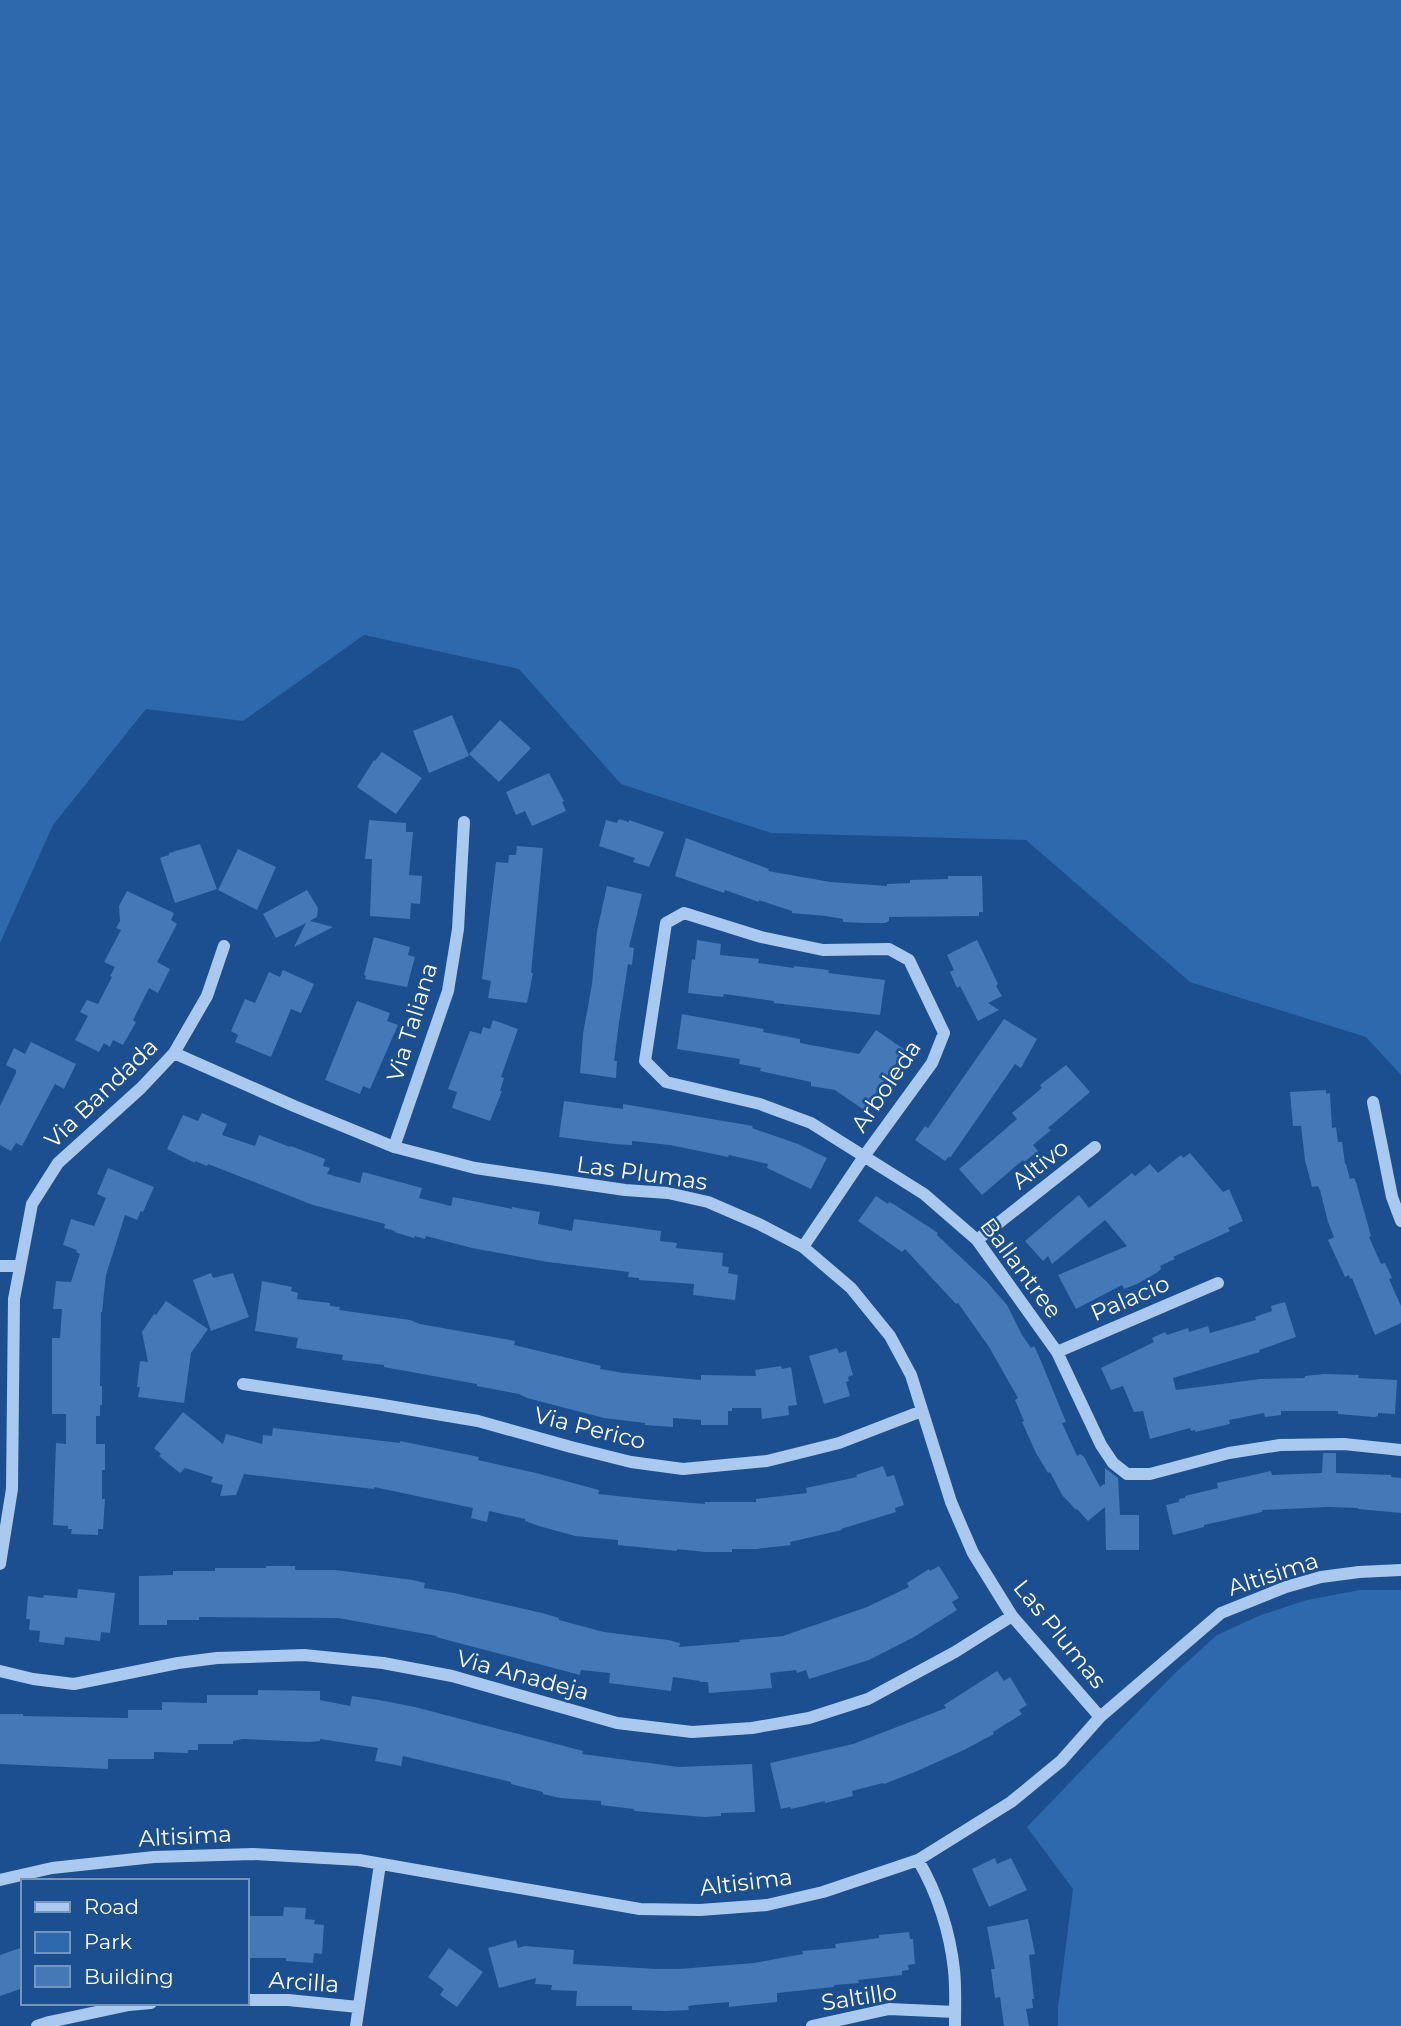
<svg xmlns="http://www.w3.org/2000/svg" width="1401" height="2026" viewBox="0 0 1401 2026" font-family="Montserrat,sans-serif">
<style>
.green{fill:#2e69ad}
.building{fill:#4478b7}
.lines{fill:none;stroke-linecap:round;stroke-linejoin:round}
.minor{stroke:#a9c9ee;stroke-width:12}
.labels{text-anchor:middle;stroke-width:5;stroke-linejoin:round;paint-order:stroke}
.street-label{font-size:23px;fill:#fff;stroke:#1b4f8f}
</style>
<rect width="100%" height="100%" fill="#1b4f8f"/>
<!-- green -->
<path class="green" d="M0,0H1401V1075L1366,1037L1190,982L1026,840L771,833L621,784L519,669L364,635L243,721L146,709L53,825L0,943Z
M1360,1590H1401V2026H1058V2008L1073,1889L1027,1827L1174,1674L1217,1635L1261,1615L1307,1600Z"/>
<!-- building -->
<path class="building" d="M452,715L469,756L429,773L413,731Z
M500,720L531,748L499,782L469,754Z
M382,752L422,778L396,814L357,787L374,760L375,761Z
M549,773L564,801L562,802L566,811L532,826L525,811L516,815L506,792Z
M619,819L629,822V820L664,832L649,867L633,862L635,858L599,846L606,820L617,823Z
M369,820L406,823V832H413L409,875L422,876L420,904L411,903L410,919L370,916L372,859H365Z
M686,838L769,869L768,871L830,882L887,886V884L910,883V880L948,879V876H982L983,912H979V916L889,917V921L885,923H865L843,922V919L826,916L792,913V911L759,900V902L725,890L724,893L675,876Z
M200,844L217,889L175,903L160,858L169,855V853Z
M517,846L543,848L531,973H533L527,1003L488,998L491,981L482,979L496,862L508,863L509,855H516Z
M238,849L276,867L257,910L218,890Z
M607,886L642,894L629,947L634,948L632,965L628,964L619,1023L614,1061H617L616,1078L580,1073L583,1034L592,984L597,931Z
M307,890L318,908L317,917L310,921L333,927L294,947L306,923L276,938L263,914Z
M127,891L174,913L171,920L177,924L157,962L170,969L158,993L149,988L133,1020L136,1022L123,1045L113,1040L110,1047L104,1043L99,1052L75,1040L88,1016L80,1012L87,1000L98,1004L112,977L110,976L115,967L104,962L121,930L116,928L120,921L119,906Z
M374,937L410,947L408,955L415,957L407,987L365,979L366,976L364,975Z
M697,940L721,944L720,955L759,959L758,963L794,968V966L829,970L828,973L885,980L880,1015L774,1003V1001L724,994L723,997L688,993L692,959L695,960Z
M977,940L998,984L996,986L1002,996L988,1003L999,1010L978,1021L960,986L957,988L950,972L954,970L947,955Z
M283,970L314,984L301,1013L291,1009L271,1057L235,1042L238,1035L231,1031L245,999L255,1003L269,972L280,977Z
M357,1001L390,1013L387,1021L398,1025L370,1089L363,1086L360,1094L325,1080Z
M682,1014L764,1029L763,1032L800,1039V1043L859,1054L876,1030L905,1050L864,1110L835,1090L811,1086V1082L760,1071L761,1068L739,1064L740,1059L677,1049Z
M1004,1019L1037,1039L1021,1068L1015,1064L950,1158L949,1156L945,1161L915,1140L925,1126L928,1128Z
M493,1020L518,1029L501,1077L504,1078L500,1091H502L490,1121L452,1108L457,1092L448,1089L470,1031L481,1034L483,1027L490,1029Z
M31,1042L76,1064L64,1089L55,1084L22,1146L16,1143L11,1151L0,1145V1106L16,1073V1070L6,1065L14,1048L25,1054Z
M1066,1065L1090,1092L1048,1128L1051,1130L1033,1145L1038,1151L1024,1162L1023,1160L982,1195L959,1169L1017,1119L1012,1113L1042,1088L1040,1085Z
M1326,1090V1094L1330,1093L1332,1128L1336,1127L1338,1142H1342L1345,1164H1346L1350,1179L1354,1178L1356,1182L1371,1236L1369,1237L1381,1264L1385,1263L1392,1278L1389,1279L1401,1306V1323L1375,1335L1352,1278L1350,1279L1349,1275L1345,1277L1328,1240L1334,1237L1328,1222L1320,1190L1318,1186L1312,1187L1305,1160L1301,1126H1293L1290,1092Z
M564,1101L623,1109V1104L753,1126L752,1128L798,1144L827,1158L811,1189L767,1168L768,1164L729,1155L728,1157L670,1145L632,1141V1145L614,1144L559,1137Z
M202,1113L227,1124L222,1135L255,1146L259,1135L290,1147L291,1146L325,1159L323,1166L330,1168L327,1174L360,1183L363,1172L422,1188L419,1198L451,1206L453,1197L512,1209V1207L540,1212L538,1224L572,1231L574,1219L661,1231L660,1241L677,1243L676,1248L723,1253L722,1266L729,1267L728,1273L738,1275L735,1300L693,1295L694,1284L639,1280V1278L628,1277L629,1272L548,1262L472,1248L426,1236L425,1239L415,1236L414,1238L394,1232L395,1231L384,1228L385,1224L313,1205L208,1164L207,1166L195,1161V1163L167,1149L183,1115L198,1121Z
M1190,1153L1223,1192L1229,1189L1243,1221L1228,1228L1230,1231L1173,1257L1175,1259L1160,1266L1161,1269L1158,1272L1137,1284L1124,1289L1122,1285L1076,1309L1058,1275L1127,1246L1105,1220L1052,1264L1048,1256L1043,1261L1025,1241L1079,1195L1089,1208L1132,1173L1135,1176L1150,1164L1158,1173L1181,1155L1183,1158Z
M108,1168L154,1187L143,1212L141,1211L137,1220L125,1215L106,1275L102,1312H101L100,1386H102V1405H100V1416H96V1444H105V1470H102V1499H105L103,1529H98V1535L71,1534L72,1529H68V1526L53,1525L56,1443L66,1444V1414H52V1338H60L62,1309H53L56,1281L71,1282L80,1254L76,1252L77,1250L63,1245L71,1219L94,1226L106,1198L97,1194Z
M876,1196L888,1204L889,1202L895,1205L938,1233L937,1235L987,1282L1007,1305L1022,1335L1031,1348L1034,1346L1038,1354L1066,1422L1062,1423L1077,1456L1080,1454L1084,1457L1100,1487L1104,1484L1105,1485V1468L1118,1478L1120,1515H1139V1550H1106L1105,1507L1088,1521L1077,1509L1076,1510L1062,1495L1050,1472L1048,1473L1036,1453L1022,1422L1024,1421L1015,1400L1018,1398L989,1347L958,1303L956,1304L905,1249L902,1252L858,1221Z
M211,1273L213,1278L233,1273L249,1317L211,1331L193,1280Z
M262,1281L292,1287L291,1291L298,1293L297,1299L330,1303V1306L340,1307L339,1310L410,1320L420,1324L515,1341L514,1345L601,1366L600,1369L624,1373L701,1380V1375L756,1376L755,1370L781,1366L782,1369L791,1367L797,1405L788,1406L789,1415L762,1419L761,1408H732V1411H728V1425H701V1420L673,1418V1427L645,1425V1423L604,1418L527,1398L519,1394L477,1386V1384L384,1367V1365L342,1360L343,1355L296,1348L298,1338L255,1331Z
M166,1301L208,1329L191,1353L184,1403L138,1397L140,1387H137L140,1361L148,1362L142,1332L154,1314L156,1315Z
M1285,1302L1296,1337L1259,1350L1260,1352L1173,1378L1176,1390L1260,1379L1305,1378V1376L1324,1374L1359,1375L1358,1378L1397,1380L1395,1414L1378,1413V1416L1374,1417L1338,1414V1411H1281V1415L1265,1417L1264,1413L1229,1420L1230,1424L1195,1432V1430L1191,1431L1190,1428L1150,1439L1143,1411L1134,1412L1123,1386L1111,1390L1101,1368L1154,1342L1152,1338L1165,1332L1167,1335L1188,1328L1189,1332L1208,1326L1210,1333L1256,1320L1255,1317L1272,1311L1271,1306Z
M837,1348L839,1353L846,1351L853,1375L848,1377L849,1381L846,1382L850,1396L824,1404L809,1356Z
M183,1412L223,1444L226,1434L262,1444L263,1435L272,1436L273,1428L400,1443V1441L479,1457L478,1460L536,1473L599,1490L598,1494L655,1500L705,1504V1502H756V1499L807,1493L806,1488L857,1477L856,1475L883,1466L887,1477L894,1475L904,1505L895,1508L896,1512L841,1529L842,1530L790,1542L791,1545L756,1549H732V1552H705L677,1549V1551L618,1545V1540L575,1536L539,1526L525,1521V1519L489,1511L487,1522L471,1518L473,1508L374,1487V1489L244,1474L236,1495L220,1496L223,1485L211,1482L213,1477L185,1468L180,1473L159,1456L161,1454L154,1448Z
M1323,1453H1336V1473L1391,1475V1477L1401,1478V1513L1358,1509V1508L1328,1507L1262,1510V1512L1204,1525V1527L1173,1535L1166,1505L1179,1502V1499L1185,1498V1496L1218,1488L1217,1483L1271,1471L1272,1475L1322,1473Z
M266,1566H295V1570H335L413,1580L425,1583L424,1588L454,1593L542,1613L559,1618V1620L604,1632L668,1640L680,1643L679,1647L740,1642L739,1640L783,1636L867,1607L909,1587L907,1583L929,1569L930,1571L939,1566L959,1598L952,1602L957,1610L914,1637L869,1660L809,1679L806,1670L797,1673L796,1670L770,1673L772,1688L709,1693L708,1682H700V1681L673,1677L671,1691L609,1683L610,1673L581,1670L580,1675L436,1637L437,1636L338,1618L199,1617V1620H167V1625H139V1576L173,1575V1571H215V1568H266Z
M78,1589L115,1593L110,1633L101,1632L100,1641L65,1637L64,1645L39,1642L40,1631L29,1630L30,1619H26L28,1596L43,1598L44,1595L77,1598Z
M997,1671L1004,1681L1010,1677L1027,1705L1019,1710L1022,1714L993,1732L994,1734L964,1750L915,1772L884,1784L883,1783L852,1791L853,1796L825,1803V1801L791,1809L790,1807L781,1809L770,1763L853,1744L946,1708L944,1705Z
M258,1690L320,1691V1700L350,1706L352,1696L379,1700L415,1707L583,1751L582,1754L679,1767L752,1764L755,1812L721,1813V1816L704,1817L634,1811V1809L601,1805V1801L560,1798L543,1794V1792L511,1784V1782L403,1756L401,1766L375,1761L378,1748L320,1739V1741L309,1742L243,1739L233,1741V1744H198V1750H188V1753L154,1752V1759H108V1769L0,1764V1714H23V1716L128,1718V1710H162V1702L207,1703V1695H258Z
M995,1858L997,1864L1011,1858L1027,1890L989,1907L972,1869Z
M284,1907L306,1908L305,1919L315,1920L314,1924L324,1925L322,1954L314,1953L313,1963L286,1961V1958H247V1916H283Z
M1028,1919L1035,1954L1029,1955L1034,1999H1032L1033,2008L1026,2009L1029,2026H1004L1000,1997L995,1998L991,1969H995L987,1927Z
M909,1932L910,1939H913L915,1964L908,1965L909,1970L902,1971V1975L858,1980L859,1983L834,1985V1987L777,1993V2002L729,2007V2002L695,2005L688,2006L689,2010L666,2011L632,2010V2006H576L577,1991L551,1990L552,1985L535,1984L536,1978L499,1988L488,1948L516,1940L518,1948L525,1946L574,1950L573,1964L656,1969H679L754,1963L803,1954L802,1951L836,1948L835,1944L879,1938V1935Z
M23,1947V1988L0,1996V1955Z
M449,1948L483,1972L457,2007L440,1995L444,1989L428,1977Z"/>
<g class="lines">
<!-- minor -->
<path class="minor" d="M174,1053L294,1106L394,1147L475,1168L625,1190L668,1193L708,1202L759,1224L803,1247L851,1288L890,1336L911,1375L951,1502L973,1553L1012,1616L1100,1717
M1373,1102L1392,1197L1401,1221
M394,1147L448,991L458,929L464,822
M977,1240L1095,1147
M803,1247L865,1155L932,1063L944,1033L909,960L889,949L823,950L761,937L684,913L666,923L645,1061L666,1082L760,1104L811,1123L924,1194L977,1240L1057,1352L1101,1445L1113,1463L1127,1474H1150L1229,1453L1280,1445L1344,1444L1401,1450
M0,1266H20
M1057,1352L1218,1283
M243,1384L377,1404L478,1421L571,1447L631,1462L683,1469L767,1461L839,1443L922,1411
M0,1564L12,1489L14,1299L32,1204L58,1163L141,1088L174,1053L207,996L224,946
M0,1671L33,1679L74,1684L178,1663L217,1658L304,1655L383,1663L452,1676L617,1723L692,1732L752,1728L809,1718L868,1699L955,1652L1012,1616
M918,1860C937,1892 950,1932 954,1970C956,1988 955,2008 955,2026
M0,1880L52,1868L154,1857L253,1854L359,1860L640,1909L700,1910L767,1905L823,1892L918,1860L1011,1802L1061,1761L1100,1717L1221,1613L1286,1587L1321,1577L1359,1572L1401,1570
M247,2000H288L358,2007
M37,2026L49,2022L129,2005L151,2003
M356,2026L380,1864
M812,2026L889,2009L955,2012"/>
</g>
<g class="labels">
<!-- street labels -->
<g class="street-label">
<text transform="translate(412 1022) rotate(-73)" y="8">Via Taliana</text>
<text transform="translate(886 1086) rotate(-56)" y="8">Arboleda</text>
<text transform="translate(101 1093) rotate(-44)" y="8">Via Bandada</text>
<text transform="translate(1040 1164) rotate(-38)" y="8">Altivo</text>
<text transform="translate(642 1173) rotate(8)" y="8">Las Plumas</text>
<text transform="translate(1021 1268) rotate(53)" y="8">Ballantree</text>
<text transform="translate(1130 1298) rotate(-23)" y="8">Palacio</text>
<text transform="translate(590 1428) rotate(14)" y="8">Via Perico</text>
<text transform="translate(1273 1574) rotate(-18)" y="8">Altisima</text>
<text transform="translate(1060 1634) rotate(51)" y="8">Las Plumas</text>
<text transform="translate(523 1675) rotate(15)" y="8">Via Anadeja</text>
<text transform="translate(185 1836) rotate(-3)" y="8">Altisima</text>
<text transform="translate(746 1882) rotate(-7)" y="8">Altisima</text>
<text transform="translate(304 1982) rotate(4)" y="8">Arcilla</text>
<text transform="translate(859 1997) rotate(-9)" y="8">Saltillo</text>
</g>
</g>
<!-- legend -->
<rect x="21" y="1879" width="228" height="126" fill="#1b4f8f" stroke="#7695bc" stroke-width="2"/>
<rect x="35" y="1902" width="35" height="10" fill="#a9c9ee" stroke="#7695bc" stroke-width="2"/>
<text x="84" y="1914" font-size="21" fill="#ffffff">Road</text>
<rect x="35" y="1932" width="35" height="21" fill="#2e69ad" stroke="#7695bc" stroke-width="2"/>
<text x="84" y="1949" font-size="21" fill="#ffffff">Park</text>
<rect x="35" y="1966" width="35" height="21" fill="#4478b7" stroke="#7695bc" stroke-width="2"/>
<text x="84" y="1984" font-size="21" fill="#ffffff">Building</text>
</svg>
